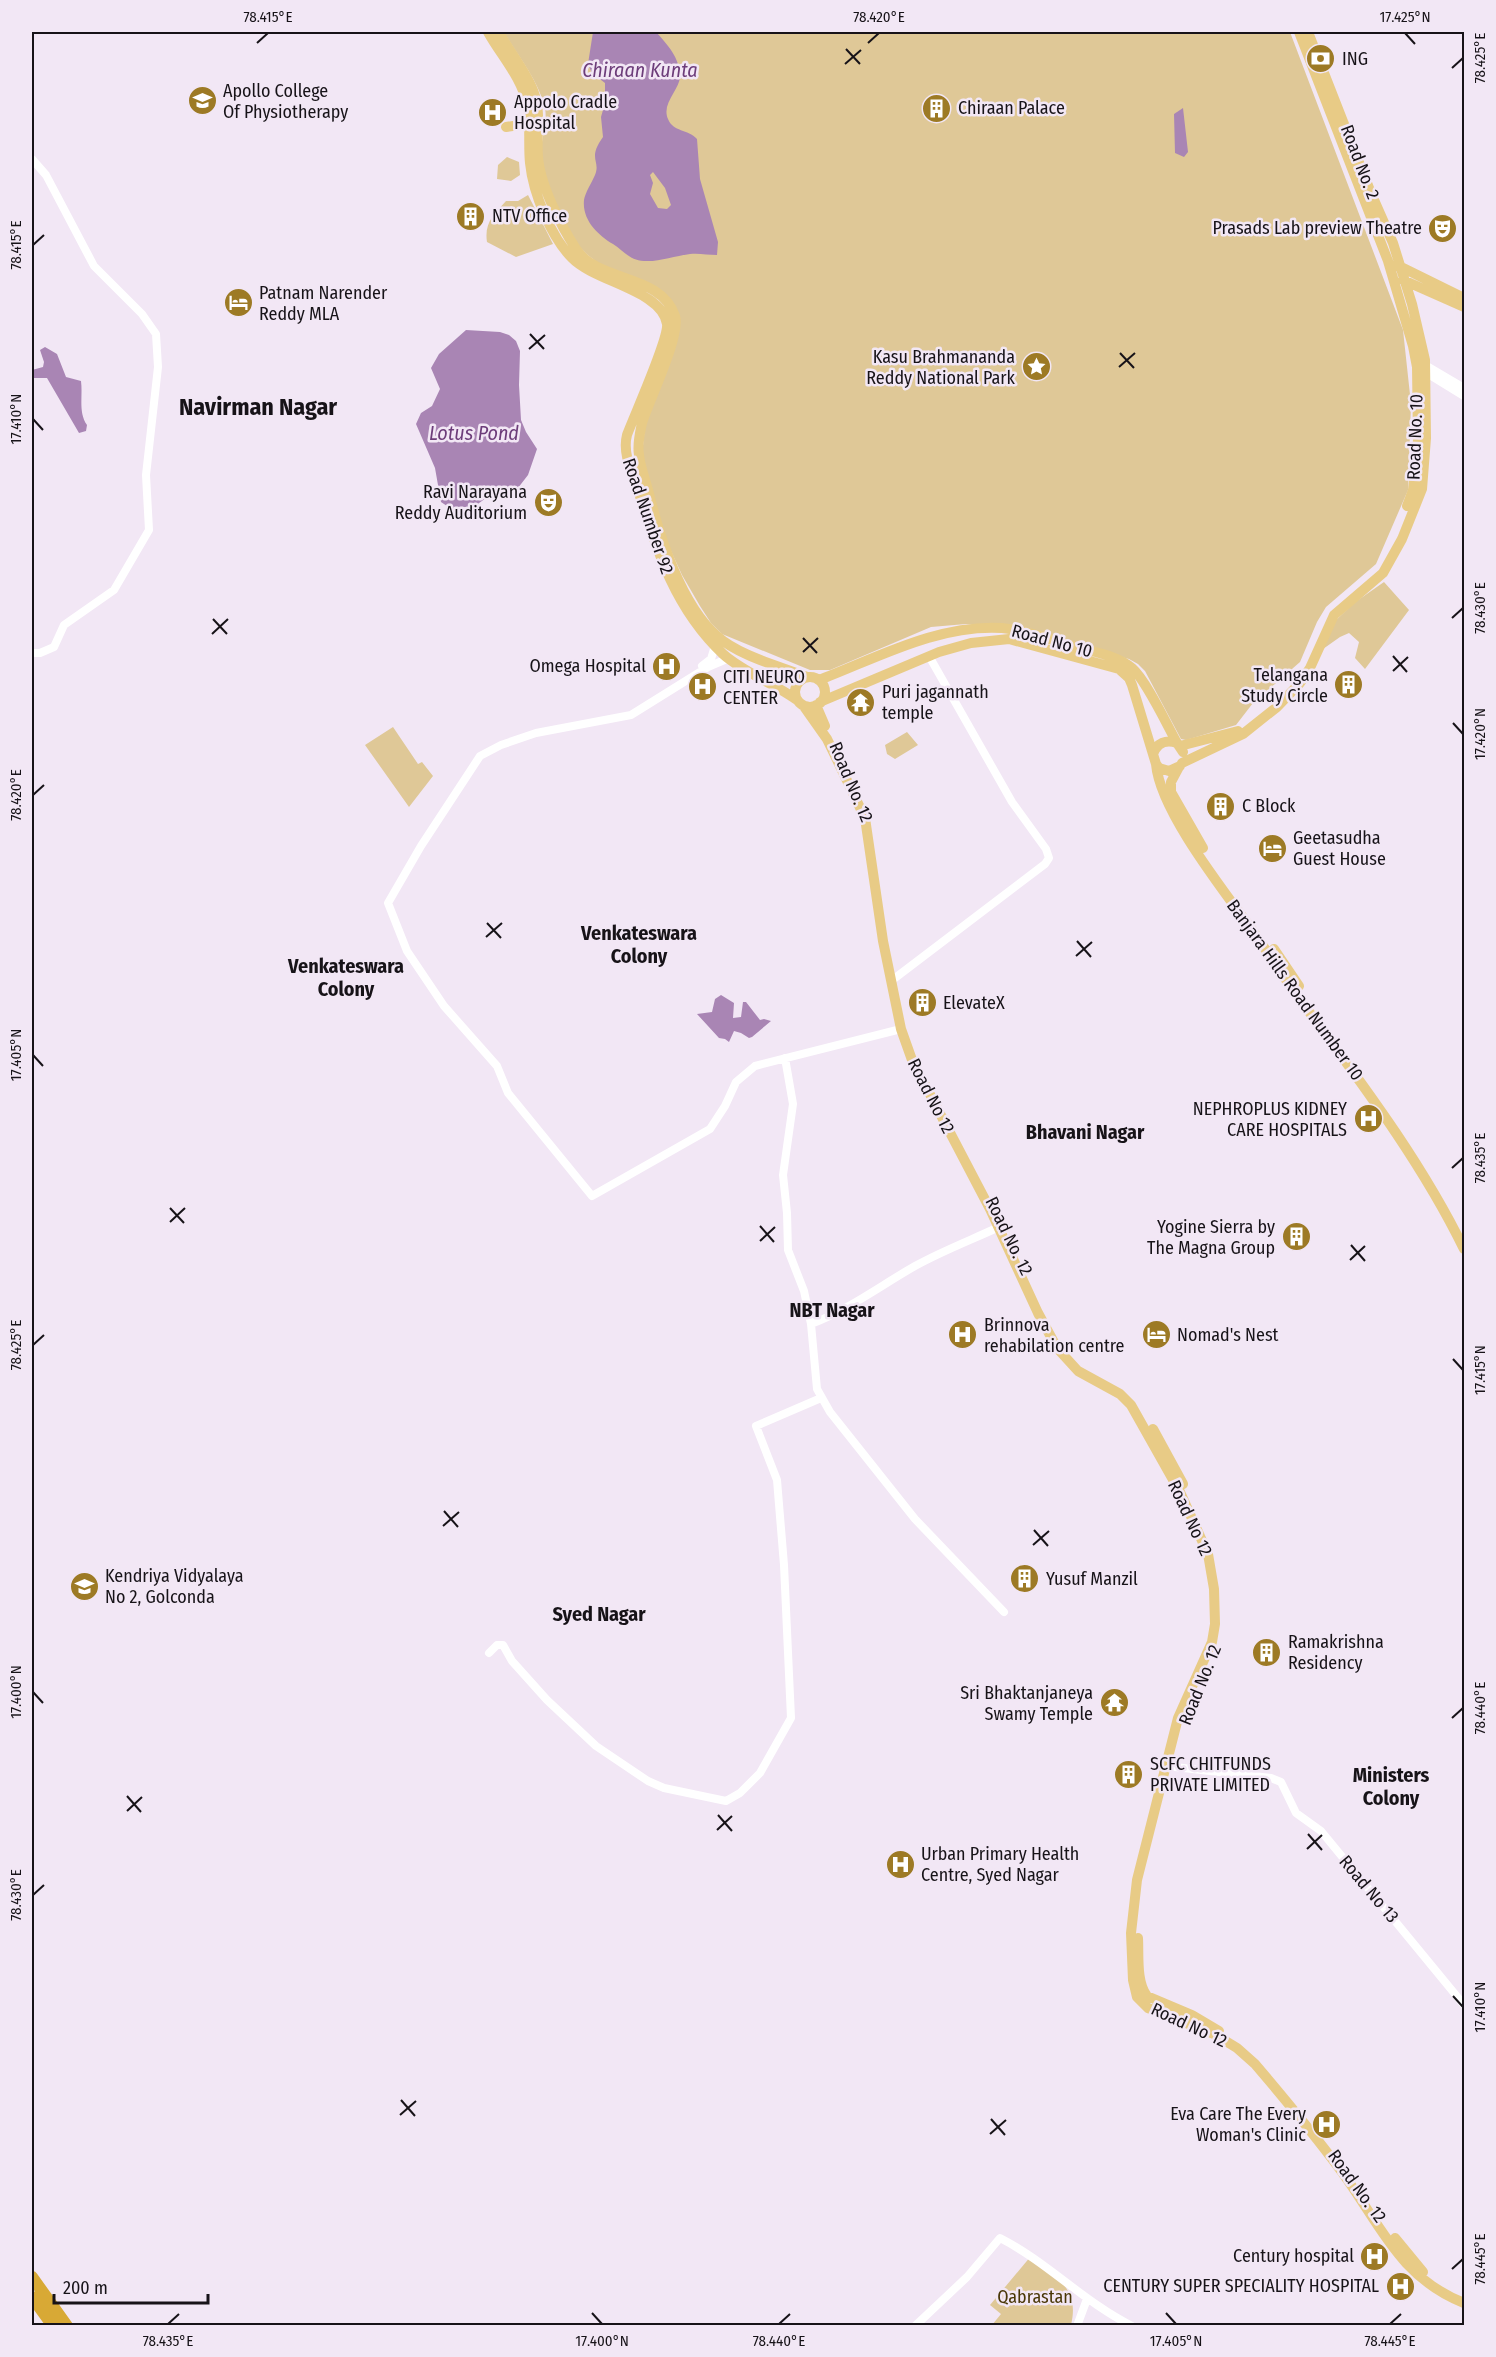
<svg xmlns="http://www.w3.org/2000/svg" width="1496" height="2357" viewBox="0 0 1496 2357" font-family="'Fira Sans Condensed',sans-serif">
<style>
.green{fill:#dfc897}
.water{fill:#a985b4;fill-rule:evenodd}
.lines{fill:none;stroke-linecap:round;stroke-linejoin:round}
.minor{stroke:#fff;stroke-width:8}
.major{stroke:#e8cb86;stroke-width:10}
.highway{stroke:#d8a935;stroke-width:12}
.ticks{fill:none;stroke:#171318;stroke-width:2}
.labels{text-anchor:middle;stroke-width:5;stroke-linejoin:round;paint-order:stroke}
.poi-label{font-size:18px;fill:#171318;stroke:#f2e7f5;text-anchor:start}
.street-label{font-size:18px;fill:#171318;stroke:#f2e7f5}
.park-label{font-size:18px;fill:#493707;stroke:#f2e7f5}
.water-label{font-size:20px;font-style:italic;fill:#6d3d7a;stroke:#f2e7f5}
.neighbourhood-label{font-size:20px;font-weight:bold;fill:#171318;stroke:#f2e7f5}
.district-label{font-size:24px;font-weight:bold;fill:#171318;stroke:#f2e7f5}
.neatline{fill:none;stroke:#171318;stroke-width:2}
.ticks-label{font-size:15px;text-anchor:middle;fill:#171318}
</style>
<rect width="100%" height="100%" fill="#f2e7f5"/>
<!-- green -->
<path class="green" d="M504,32H1290L1403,330L1411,404L1408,490L1376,564L1326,607L1317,622L1300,662L1253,703L1236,725L1186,740L1181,739L1145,671L1138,664L1129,659L1008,627L966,624L931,627L830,670H810L722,634L711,623L700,606L682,575L666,540L642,455L645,427L675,306L597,262C589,256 582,251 577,243C563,222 542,179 541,154C541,137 549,120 544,104C536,77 518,56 504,32Z
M507,157L519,162L520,175L511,181L497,179L498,165Z
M528,195L553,244L516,257L487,242C484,223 494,214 506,201H518Z
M1384,582L1409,610L1365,669L1355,658L1359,642L1349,633L1340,637L1323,649L1332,624L1354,603Z
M393,727L418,764L422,762L433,776L409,807L365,745Z
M907,732L918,745L895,759L887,754L885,745Z
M1031,2256C1056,2278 1080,2288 1071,2325H992L1001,2314L990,2305Z"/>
<!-- water -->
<path class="water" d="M593,32H656C667,44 680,58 680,76C680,90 661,103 668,119C673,132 688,129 697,139L700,179L718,242L717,255C708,255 699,253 690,254C674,256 659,262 644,261C629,260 624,251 613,244C598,235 582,220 584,200C585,193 592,182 595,175C601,161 587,159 603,137L601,117L605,103V83L592,73L588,64ZM653,172L665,188L671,205L667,209L658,208L650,194L653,183L650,175Z
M1183,108L1188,152L1184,157L1175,153L1174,114Z
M466,330L500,332L509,335L516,341L520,351L519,385L521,420L526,432L537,449L528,475L511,497L486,498L475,506L455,508H450L441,502L435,468L416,424L421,413L432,406L440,389L431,368L439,354Z
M45,347L57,354L66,377L81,381C83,396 78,412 87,425L86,431L79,433L47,378H32V370L43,367L44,362L40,350Z
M721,995L734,1003L733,1018L741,1017L743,1002H746L760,1020L764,1019L771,1021L752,1037L749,1038L741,1033L734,1031L729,1042L725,1039L719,1038L697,1014L712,1012L715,999Z"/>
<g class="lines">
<!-- minor -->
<path class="minor" d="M32,159L46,175L94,266L142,314L156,334L158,367L146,475L149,530L114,590L64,625L54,647L40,653H32
M1425,365L1464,388
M1425,372L1464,396
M729,658L708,667L631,715L536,733L501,745L480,756L421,846L388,903L407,951L444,1006L497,1066L508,1093L592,1196L710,1129L725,1106L736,1082L755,1066L901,1029
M702,666L711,659L715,646
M895,978L1045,864L1049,858L1046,849L1012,802L929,656
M785,1058L793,1104L783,1175L787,1213L788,1250L804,1291L811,1324L817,1389L830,1412L915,1519L1004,1612
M811,1324C848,1310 880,1286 915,1266C942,1251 971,1240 999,1227
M489,1653L497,1645H503L512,1661L547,1700L596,1746L648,1781L664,1788L726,1801L740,1793L760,1773L791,1718L784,1565L777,1480L756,1426L821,1398
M1166,1766L1271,1778L1281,1782L1296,1813L1321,1831L1464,2005
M915,2326L967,2277L1000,2238C1047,2262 1084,2302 1132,2326
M1077,2326L1087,2299"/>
<!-- major -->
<path class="major" d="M488,32C500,54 522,78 527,104C531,123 528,144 530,163C533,193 551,237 572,258C595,282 662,290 667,324C669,339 634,416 627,435C622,454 633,475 639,493C657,552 676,610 723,654C744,673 774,683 797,700
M499,32C509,51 525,70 533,90C542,113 536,134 538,157C540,185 561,226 576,249C598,283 661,273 675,316C681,336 649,400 642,423C640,433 637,444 639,455C640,466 645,479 648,490C659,535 681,605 717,636C739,656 780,666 807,677
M1299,32L1388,261L1413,346L1417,367L1418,440L1413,490L1407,506
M506,127L519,125L529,127
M1397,265L1464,298
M1403,280L1464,307
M795 692a15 15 0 1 1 30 0a15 15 0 1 1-30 0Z
M819,680C877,658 938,624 1002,628C1026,630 1050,640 1073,646C1092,652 1117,655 1132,668C1146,680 1167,725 1177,743
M820,702L939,652L971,643L1009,639L1119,669L1129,678L1132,685L1156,764L1159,768L1169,771L1180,766
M803,705L827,739L865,818L883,941L901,1029L912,1060L990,1209L1038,1313L1057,1348L1078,1371L1120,1394L1131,1405L1180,1492L1208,1554L1214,1589L1215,1624L1212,1642L1178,1718L1137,1880L1131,1933L1133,1980L1137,1997L1148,2008L1214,2034L1237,2048L1255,2064C1284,2098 1313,2133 1339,2168C1379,2221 1398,2277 1464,2303
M816,705L825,726
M1180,746L1238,731
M1153,754C1157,743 1166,739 1177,743L1183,752
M1182,763L1243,734L1277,707L1300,683L1310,668L1334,615L1383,573L1402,539L1422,489L1426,438L1425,360L1412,304L1393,243L1371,193L1308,32
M1156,764C1160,811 1224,891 1253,931C1272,959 1290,987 1310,1013C1366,1089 1423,1165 1464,1249
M1179,767L1171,782V792L1203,848
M1274,949L1299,986
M1153,1429L1183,1484
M1138,1938C1139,1955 1136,1982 1147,1996L1192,2015L1219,2031
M1395,2238L1423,2272"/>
<!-- highway -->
<path class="highway" d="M32,2277L67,2326
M32,2297L53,2326"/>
</g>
<!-- ticks -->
<path class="ticks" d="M1405,33L1415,44M257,43L268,33M868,43L879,33M846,49L860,64M845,64L861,50M1452,68L1463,58M33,245L44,235M530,334L544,349M529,349L545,335M1120,353L1134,368M1119,367L1135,353M33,419L43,430M1452,618L1463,608M213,619L227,634M212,634L228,619M803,638L817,653M803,652L818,638M1393,656L1407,672M1393,671L1408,657M1453,723L1463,734M33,795L44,785M487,923L501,938M486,937L502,923M1077,941L1091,957M1076,956L1092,942M33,1055L43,1066M1452,1168L1463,1158M170,1208L184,1223M170,1222L185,1208M760,1226L774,1242M760,1241L775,1227M1351,1245L1365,1261M1350,1260L1365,1246M33,1345L44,1335M1453,1359L1463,1370M444,1511L458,1527M443,1526L459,1512M1034,1530L1048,1546M1033,1545L1049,1531M33,1692L43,1703M1452,1718L1463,1708M127,1796L141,1812M127,1811L142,1797M718,1815L732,1831M717,1830L732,1816M1308,1834L1322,1850M1307,1849L1322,1835M33,1895L44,1885M1453,1996L1463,2007M401,2100L415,2116M400,2115L416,2101M991,2119L1005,2135M990,2134L1006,2120M1452,2269L1463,2259M592,2313L602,2324M1166,2313L1176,2324M168,2324L179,2314M779,2324L790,2314M1390,2324L1401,2314"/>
<!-- icons -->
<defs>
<symbol id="bank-disc" viewBox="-11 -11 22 22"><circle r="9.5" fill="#9d7a25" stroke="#f2e7f5"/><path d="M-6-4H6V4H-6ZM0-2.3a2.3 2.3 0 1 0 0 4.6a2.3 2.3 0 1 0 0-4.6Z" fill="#fff"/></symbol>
<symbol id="university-disc" viewBox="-11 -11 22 22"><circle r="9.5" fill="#9d7a25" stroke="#f2e7f5"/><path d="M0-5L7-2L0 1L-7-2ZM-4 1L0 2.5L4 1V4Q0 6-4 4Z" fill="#fff"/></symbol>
<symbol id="building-disc" viewBox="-11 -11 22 22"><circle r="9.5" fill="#9d7a25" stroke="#f2e7f5"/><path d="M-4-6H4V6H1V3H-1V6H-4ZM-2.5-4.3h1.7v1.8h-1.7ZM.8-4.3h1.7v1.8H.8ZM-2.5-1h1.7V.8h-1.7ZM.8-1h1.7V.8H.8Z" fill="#fff"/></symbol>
<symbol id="hospital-disc" viewBox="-11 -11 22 22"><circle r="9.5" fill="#9d7a25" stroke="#f2e7f5"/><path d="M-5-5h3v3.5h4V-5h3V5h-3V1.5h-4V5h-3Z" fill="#fff"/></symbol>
<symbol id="theatre-disc" viewBox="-11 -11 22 22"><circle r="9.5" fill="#9d7a25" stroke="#f2e7f5"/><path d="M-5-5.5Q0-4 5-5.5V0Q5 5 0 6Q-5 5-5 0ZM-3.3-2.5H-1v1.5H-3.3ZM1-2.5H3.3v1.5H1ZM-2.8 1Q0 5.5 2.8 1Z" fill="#fff"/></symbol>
<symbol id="hotel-disc" viewBox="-11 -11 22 22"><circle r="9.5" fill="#9d7a25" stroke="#f2e7f5"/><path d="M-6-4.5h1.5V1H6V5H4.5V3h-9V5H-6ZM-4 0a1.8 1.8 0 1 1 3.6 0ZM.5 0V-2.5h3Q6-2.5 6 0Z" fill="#fff"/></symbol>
<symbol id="sight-disc" viewBox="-11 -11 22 22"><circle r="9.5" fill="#9d7a25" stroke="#f2e7f5"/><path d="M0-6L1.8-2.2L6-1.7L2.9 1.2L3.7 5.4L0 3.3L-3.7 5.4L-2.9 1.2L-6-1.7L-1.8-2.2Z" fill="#fff"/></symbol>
<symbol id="temple-disc" viewBox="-11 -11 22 22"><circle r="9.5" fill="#9d7a25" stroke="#f2e7f5"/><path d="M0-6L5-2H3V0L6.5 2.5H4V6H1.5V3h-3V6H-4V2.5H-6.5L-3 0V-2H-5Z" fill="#fff"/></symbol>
<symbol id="school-disc" viewBox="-11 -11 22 22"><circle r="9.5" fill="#9d7a25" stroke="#f2e7f5"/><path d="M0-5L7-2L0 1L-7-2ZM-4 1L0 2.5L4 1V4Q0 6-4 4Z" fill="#fff"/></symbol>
</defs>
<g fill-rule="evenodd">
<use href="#bank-disc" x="1304" y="42" width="33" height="33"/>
<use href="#university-disc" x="186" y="84" width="33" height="33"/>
<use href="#building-disc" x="920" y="92" width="33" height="33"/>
<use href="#hospital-disc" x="476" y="96" width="33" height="33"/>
<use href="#building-disc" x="454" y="200" width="33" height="33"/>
<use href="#theatre-disc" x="1426" y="212" width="33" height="33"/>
<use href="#hotel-disc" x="222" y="286" width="33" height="33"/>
<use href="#sight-disc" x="1020" y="350" width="33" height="33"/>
<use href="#theatre-disc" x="532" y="486" width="33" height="33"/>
<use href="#hospital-disc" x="650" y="650" width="33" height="33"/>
<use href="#building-disc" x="1332" y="668" width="33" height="33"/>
<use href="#hospital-disc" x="686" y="670" width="33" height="33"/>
<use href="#temple-disc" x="844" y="686" width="33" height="33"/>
<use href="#building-disc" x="1204" y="790" width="33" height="33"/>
<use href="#hotel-disc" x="1256" y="832" width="33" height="33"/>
<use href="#building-disc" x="906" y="986" width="33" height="33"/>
<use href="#hospital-disc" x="1352" y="1102" width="33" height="33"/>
<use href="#building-disc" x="1280" y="1220" width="33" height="33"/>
<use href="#hospital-disc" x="946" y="1318" width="33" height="33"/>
<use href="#hotel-disc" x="1140" y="1318" width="33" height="33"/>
<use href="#building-disc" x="1008" y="1562" width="33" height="33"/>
<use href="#school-disc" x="68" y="1570" width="33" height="33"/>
<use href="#building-disc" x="1250" y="1636" width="33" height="33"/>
<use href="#temple-disc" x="1098" y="1686" width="33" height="33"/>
<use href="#building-disc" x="1112" y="1758" width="33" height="33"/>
<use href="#hospital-disc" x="884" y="1848" width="33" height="33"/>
<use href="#hospital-disc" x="1310" y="2108" width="33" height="33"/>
<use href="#hospital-disc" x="1358" y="2240" width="33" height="33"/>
<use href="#hospital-disc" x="1384" y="2270" width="33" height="33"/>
</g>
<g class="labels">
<!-- poi labels -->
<g class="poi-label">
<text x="1342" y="65">ING</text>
<text x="223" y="97">Apollo College<tspan x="223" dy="21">Of Physiotherapy</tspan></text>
<text x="514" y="108">Appolo Cradle<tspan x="514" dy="21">Hospital</tspan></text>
<text x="958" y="114">Chiraan Palace</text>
<text x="492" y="222">NTV Office</text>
<text x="1422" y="234" text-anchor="end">Prasads Lab preview Theatre</text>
<text x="259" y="299">Patnam Narender<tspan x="259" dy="21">Reddy MLA</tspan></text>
<text x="1015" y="363" text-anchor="end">Kasu Brahmananda<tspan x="1015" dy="21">Reddy National Park</tspan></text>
<text x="527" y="498" text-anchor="end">Ravi Narayana<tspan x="527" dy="21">Reddy Auditorium</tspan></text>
<text x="646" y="672" text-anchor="end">Omega Hospital</text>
<text x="1328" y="681" text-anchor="end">Telangana<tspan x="1328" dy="21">Study Circle</tspan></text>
<text x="723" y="683">CITI NEURO<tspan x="723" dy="21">CENTER</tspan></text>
<text x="882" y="698">Puri jagannath<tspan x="882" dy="21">temple</tspan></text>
<text x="1242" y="812">C Block</text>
<text x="1293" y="844">Geetasudha<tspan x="1293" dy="21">Guest House</tspan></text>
<text x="943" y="1009">ElevateX</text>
<text x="1347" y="1115" text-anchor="end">NEPHROPLUS KIDNEY<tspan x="1347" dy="21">CARE HOSPITALS</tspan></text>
<text x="1275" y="1233" text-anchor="end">Yogine Sierra by<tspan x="1275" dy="21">The Magna Group</tspan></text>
<text x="984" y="1331">Brinnova<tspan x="984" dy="21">rehabilation centre</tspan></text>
<text x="1177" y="1341">Nomad's Nest</text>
<text x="105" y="1582">Kendriya Vidyalaya<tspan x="105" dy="21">No 2, Golconda</tspan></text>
<text x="1046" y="1585">Yusuf Manzil</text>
<text x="1288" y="1648">Ramakrishna<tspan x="1288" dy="21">Residency</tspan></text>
<text x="1093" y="1699" text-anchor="end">Sri Bhaktanjaneya<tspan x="1093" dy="21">Swamy Temple</tspan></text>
<text x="1150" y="1770">SCFC CHITFUNDS<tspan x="1150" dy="21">PRIVATE LIMITED</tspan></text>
<text x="921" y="1860">Urban Primary Health<tspan x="921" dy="21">Centre, Syed Nagar</tspan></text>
<text x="1306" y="2120" text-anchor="end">Eva Care The Every<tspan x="1306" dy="21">Woman's Clinic</tspan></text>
<text x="1354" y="2262" text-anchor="end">Century hospital</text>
<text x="1379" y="2292" text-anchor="end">CENTURY SUPER SPECIALITY HOSPITAL</text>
</g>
<!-- street labels -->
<g class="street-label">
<text transform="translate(1360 162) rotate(69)" y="6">Road No. 2</text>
<text transform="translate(1415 437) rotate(-88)" y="6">Road No. 10</text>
<text transform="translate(648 516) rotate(71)" y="6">Road Number 92</text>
<text transform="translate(1052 641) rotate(15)" y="6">Road No 10</text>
<text transform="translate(851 782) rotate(67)" y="6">Road No. 12</text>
<text transform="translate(1295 990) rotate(54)" y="6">Banjara Hills Road Number 10</text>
<text transform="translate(931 1096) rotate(63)" y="6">Road No 12</text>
<text transform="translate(1009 1236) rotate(64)" y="6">Road No. 12</text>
<text transform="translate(1190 1518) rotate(65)" y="6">Road No 12</text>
<text transform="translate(1200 1685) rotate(-68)" y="6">Road No. 12</text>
<text transform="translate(1369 1889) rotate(50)" y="6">Road No 13</text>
<text transform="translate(1189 2025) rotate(25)" y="6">Road No 12</text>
<text transform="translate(1357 2186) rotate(54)" y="6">Road No. 12</text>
</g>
<!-- park labels -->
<g class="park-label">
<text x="1035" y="2303">Qabrastan</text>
</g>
<!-- water labels -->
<g class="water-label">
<text x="640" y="77">Chiraan Kunta</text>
<text x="474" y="440">Lotus Pond</text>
</g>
<!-- neighbourhood labels -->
<g class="neighbourhood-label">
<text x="639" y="940">Venkateswara<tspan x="639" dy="23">Colony</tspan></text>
<text x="346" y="973">Venkateswara<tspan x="346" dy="23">Colony</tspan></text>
<text x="1085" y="1139">Bhavani Nagar</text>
<text x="832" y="1317">NBT Nagar</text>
<text x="599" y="1621">Syed Nagar</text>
<text x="1391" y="1782">Ministers<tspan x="1391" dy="23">Colony</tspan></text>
</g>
<!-- district labels -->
<g class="district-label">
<text x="258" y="415">Navirman Nagar</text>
</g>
</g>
<!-- border -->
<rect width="1496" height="2357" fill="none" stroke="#f2e7f5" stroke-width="66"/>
<!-- scale -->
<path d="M54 2294v9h154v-9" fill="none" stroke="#171318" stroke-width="3"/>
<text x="63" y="2294" font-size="18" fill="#171318" stroke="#f2e7f5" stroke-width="4.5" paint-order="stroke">200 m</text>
<rect x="33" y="33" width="1430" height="2291" class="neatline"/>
<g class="ticks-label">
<text x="268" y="22">78.415°E</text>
<text x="879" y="22">78.420°E</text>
<text x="1405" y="22">17.425°N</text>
<text transform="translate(1480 58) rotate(-90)" y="5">78.425°E</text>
<text transform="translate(16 245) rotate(-90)" y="5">78.415°E</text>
<text transform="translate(16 419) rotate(-90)" y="5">17.410°N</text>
<text transform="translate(1480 608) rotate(-90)" y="5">78.430°E</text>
<text transform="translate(1480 734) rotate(-90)" y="5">17.420°N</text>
<text transform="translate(16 795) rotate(-90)" y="5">78.420°E</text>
<text transform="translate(16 1055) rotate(-90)" y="5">17.405°N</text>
<text transform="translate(1480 1158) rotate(-90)" y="5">78.435°E</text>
<text transform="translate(16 1345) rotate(-90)" y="5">78.425°E</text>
<text transform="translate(1480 1370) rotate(-90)" y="5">17.415°N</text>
<text transform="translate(16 1692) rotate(-90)" y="5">17.400°N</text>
<text transform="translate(1480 1708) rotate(-90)" y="5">78.440°E</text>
<text transform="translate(16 1895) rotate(-90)" y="5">78.430°E</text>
<text transform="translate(1480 2007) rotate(-90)" y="5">17.410°N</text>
<text transform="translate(1480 2259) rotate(-90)" y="5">78.445°E</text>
<text x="168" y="2346">78.435°E</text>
<text x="602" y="2346">17.400°N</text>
<text x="779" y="2346">78.440°E</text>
<text x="1176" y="2346">17.405°N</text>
<text x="1390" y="2346">78.445°E</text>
</g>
</svg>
